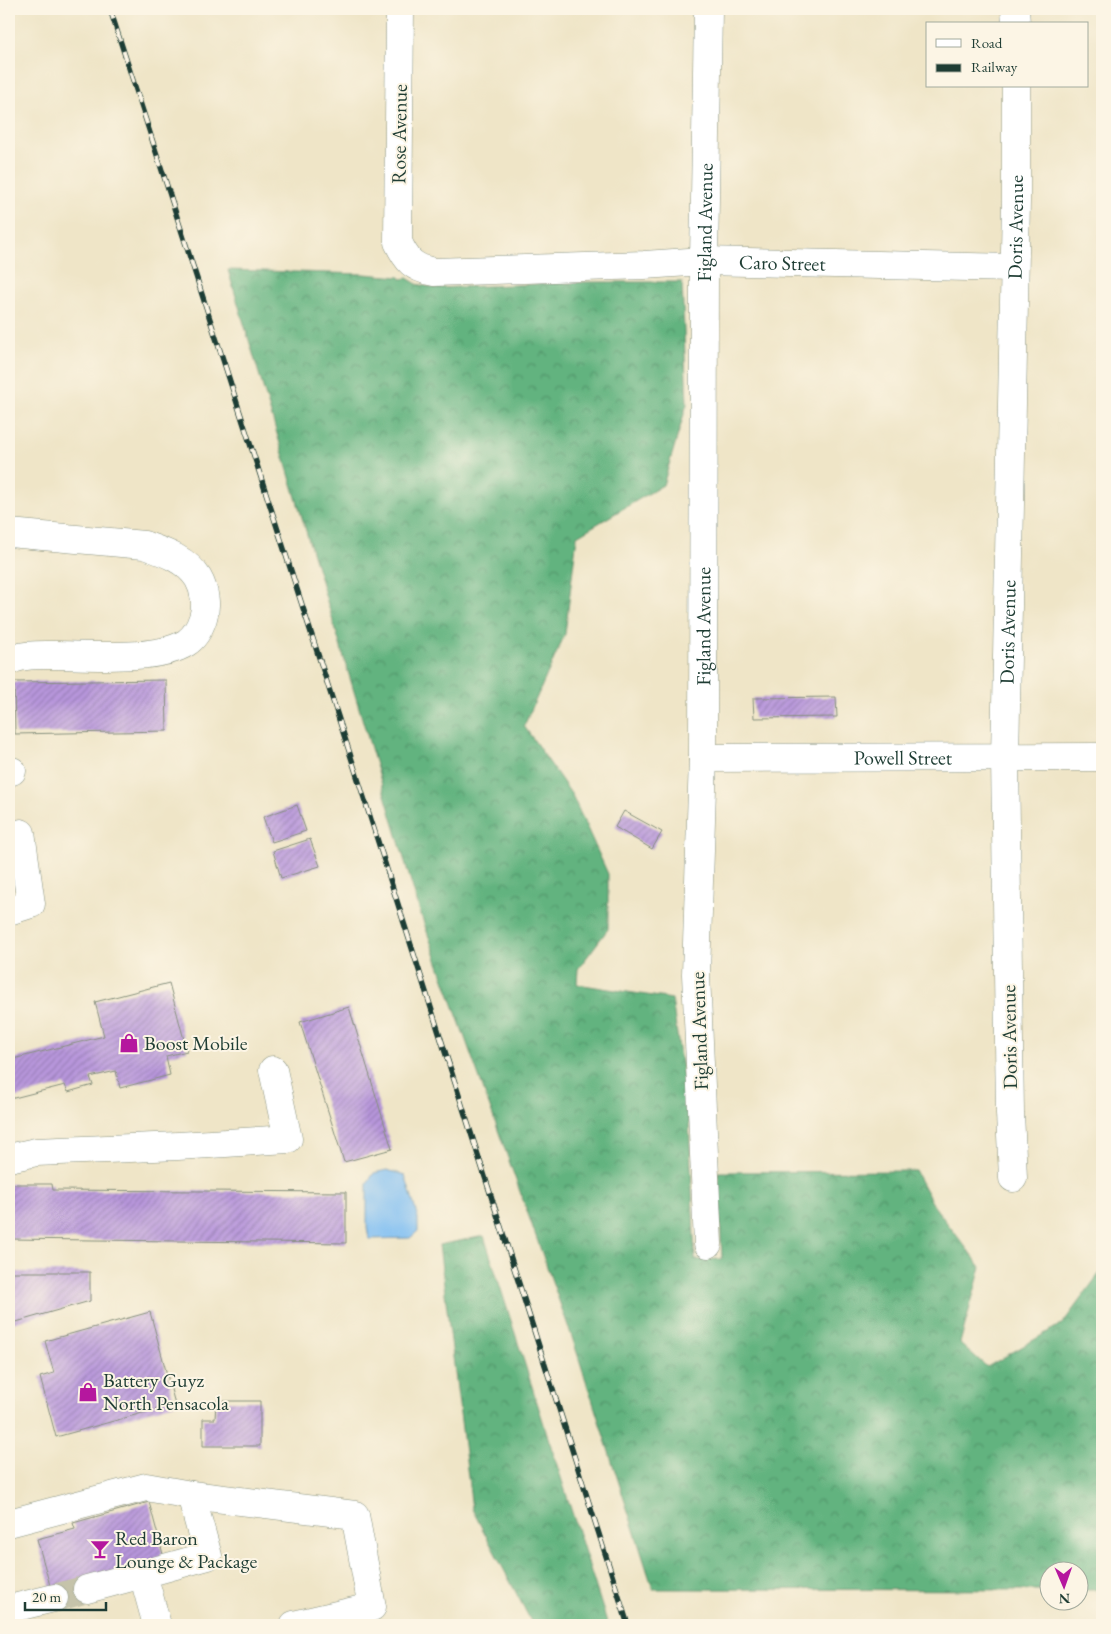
<svg xmlns="http://www.w3.org/2000/svg" width="1111" height="1634" viewBox="0 0 1111 1634" font-family="'EB Garamond',serif">
<style>
.forest{fill:url(#forest-crowns);stroke:#40785a}
.water{fill:#7ebef3;stroke:#4e7e94}
.building{fill:url(#building-hatch)}
.lines{fill:none;stroke-linecap:round;stroke-linejoin:round}
.minor-tunnel{stroke:#c5c3aa;stroke-width:28;stroke-dasharray:28 14;stroke-linecap:butt}
.minor-casing{stroke:#87917e;stroke-width:29}
.minor{stroke:#fff;stroke-width:28}
.rail-casing{stroke:#1f3d34;stroke-width:5.5}
.rail{stroke:#fcf5e5;stroke-width:4;stroke-dasharray:11;stroke-linecap:butt}
.labels{text-anchor:middle;stroke-width:4;stroke-linejoin:round;paint-order:stroke}
.street-label{font-size:20px;fill:#1f3d34;stroke:#fcf5e5}
.poi-label{font-size:20px;fill:#1f3d34;stroke:#fcf5e5;text-anchor:start}
</style>
<defs>
<pattern id="forest-crowns" width="20" height="18" patternUnits="userSpaceOnUse" patternTransform="scale(1.25)"><rect width="20" height="18" fill="#62b37f"/><path d="M2 6a3 3 0 1 1 6 0M12 15a3 3 0 1 1 6 0" fill="none" stroke="#509369"/></pattern>
<pattern id="building-hatch" width="6" height="6" patternUnits="userSpaceOnUse" patternTransform="scale(1.25)"><rect width="6" height="6" fill="#b896dc"/><path d="M-1 1l2-2M0 6l6-6M5 7l2-2" fill="none" stroke="#957cb3"/></pattern>
</defs>
<rect width="100%" height="100%" fill="#fcf5e5"/>
<filter id="ink" filterUnits="userSpaceOnUse"><feTurbulence type="fractalNoise" baseFrequency=".02" numOctaves="2"/><feDisplacementMap in="SourceGraphic" scale="10" xChannelSelector="R" yChannelSelector="G"/><feConvolveMatrix kernelMatrix="1 2 1 2 8 2 1 2 1" color-interpolation-filters="sRGB"/></filter>
<filter id="wash" filterUnits="userSpaceOnUse"><feTurbulence type="fractalNoise" baseFrequency=".0096" numOctaves="4" result="noise"/><feDisplacementMap in="SourceGraphic" scale="20" xChannelSelector="R" yChannelSelector="G"/><feGaussianBlur stdDeviation="1.12" result="paint"/><feColorMatrix in="noise" values="0 0 0 0 0 0 0 0 0 0 0 0 0 0 0 0 0 1.4 0 .05"/><feComposite in="paint" operator="in"/></filter>
<g filter="url(#wash)">
<rect width="100%" height="100%" fill="#efe5c7"/>
<!-- forest -->
<path class="forest" d="M228,270L364,274L400,277L401,279L407,278L417,284L435,288L588,282H682L687,404L663,485L577,536L565,634L524,726L572,795L608,874V929L578,969L577,984L672,999L689,1120L695,1260L722,1259L718,1172L915,1171L934,1206L981,1267L960,1343L987,1367L1063,1323L1099,1274L1102,1273V1590H1079L1078,1572H1048V1590L653,1589L572,1337L420,912Z
M484,1236L608,1625H533L472,1509L439,1245Z"/>
<!-- water -->
<path class="water" d="M387,1170L405,1175L418,1218V1231L410,1238L369,1239L367,1227V1183L374,1173Z"/>
<g id="blocks">
<!-- building -->
<path class="building" d="M166,680L167,731L15,734L14,682Z
M836,697L837,717L754,718L753,698Z
M297,805L306,831L272,842L263,817Z
M624,811L662,832L652,849L615,827Z
M310,839L320,866L281,878L273,851Z
M169,983L187,1051L166,1056L170,1075L120,1088L116,1071L90,1077L93,1085L68,1092L65,1085L10,1099L9,1060L104,1036L95,1002Z
M349,1007L392,1149L344,1162L300,1022Z
M9,1184H52L53,1190L346,1192V1243L9,1239Z
M9,1272H90V1301L9,1324Z
M150,1312L175,1404L56,1437L40,1377L54,1373L45,1341Z
M216,1401H260V1446H203V1419H215Z
M149,1502L164,1558L89,1598L56,1607L37,1539L75,1529L73,1523Z"/>
</g>
</g>
<g filter="url(#ink)">
<use href="#blocks" fill-opacity="0" stroke="#87917e" stroke-width="1"/>
<g class="lines">
<!-- minor-tunnel -->
<path class="minor-tunnel" d="M54,1598L87,1589"/>
<defs>
<g id="minor">
<path id="s1" d="M400,9L398,242C407,261 413,268 434,272L644,265L704,261L1014,268"/>
<path d="M1015,9L1016,24"/>
<path d="M9,533L144,545C164,552 186,559 198,578C205,590 207,606 203,618C200,627 194,638 186,643C158,661 88,655 54,655C40,655 21,654 9,661"/>
<path id="s2" d="M703,758L1102,757"/>
<path d="M9,772L12,771"/>
<path d="M9,911L31,904L21,833"/>
<path d="M9,1158L36,1152L178,1146L288,1139L273,1070"/>
<path id="s3" d="M1013,1178L1010,1113L1005,758L1016,201V86"/>
<path id="s4" d="M708,1244L696,974L703,758L704,261L708,9"/>
<path d="M191,1495L355,1515L372,1607L294,1625"/>
<path d="M9,1523L146,1487L191,1495L208,1556L143,1574L157,1625"/>
<path d="M87,1589L143,1574"/>
<path d="M9,1609L54,1598"/>
</g>
</defs>
<!-- minor casing -->
<use href="#minor" class="minor-casing"/>
<!-- minor -->
<use href="#minor" class="minor"/>
<defs>
<path id="rail" d="M110,9L343,732L628,1625"/>
</defs>
<!-- rail casing -->
<use href="#rail" class="rail-casing"/>
<!-- rail -->
<use href="#rail" class="rail"/>
</g>
</g>
<!-- icons -->
<defs>
<symbol id="shop-bare" viewBox="-9 -9 18 18"><path d="M-5-2.5h2.3a2.7 3.5 0 0 1 5.4 0H5L5.5 6h-11ZM-1.5-2.5h3a1.5 2.3 0 0 0-3 0Z" fill="#b5179e" stroke="#fcf5e5" stroke-width="2.5" paint-order="stroke"/></symbol>
<symbol id="bar-bare" viewBox="-9 -9 18 18"><path d="M-6-5H6L.8 .8V4.5H3.5V6h-7V4.5H-.8V.8Z" fill="#b5179e" stroke="#fcf5e5" stroke-width="2.5" paint-order="stroke"/></symbol>
</defs>
<g fill-rule="evenodd">
<use href="#shop-bare" x="115" y="1029" width="28" height="28"/>
<use href="#shop-bare" x="74" y="1378" width="28" height="28"/>
<use href="#bar-bare" x="86" y="1535" width="28" height="28"/>
</g>
<g class="labels">
<!-- street labels -->
<g class="street-label">
<text transform="translate(399 134) rotate(-89)" y="7">Rose Avenue</text>
<text dy="7" stroke="none"><textPath href="#s4" startOffset="1022">Figland Avenue</textPath></text>
<text dy="7" stroke="none"><textPath href="#s3" startOffset="951">Doris Avenue</textPath></text>
<text dy="7" stroke="none"><textPath href="#s1" startOffset="631">Caro Street</textPath></text>
<text dy="7" stroke="none"><textPath href="#s4" startOffset="618">Figland Avenue</textPath></text>
<text dy="7" stroke="none"><textPath href="#s3" startOffset="546">Doris Avenue</textPath></text>
<text dy="7" stroke="none"><textPath href="#s2" startOffset="200">Powell Street</textPath></text>
<text transform="translate(699 1031) rotate(-92)" y="7">Figland Avenue</text>
<text transform="translate(1009 1037) rotate(-91)" y="7">Doris Avenue</text>
</g>
<!-- poi labels -->
<g class="poi-label">
<text x="144" y="1050">Boost Mobile</text>
<text x="103" y="1387">Battery Guyz<tspan x="103" dy="23">North Pensacola</tspan></text>
<text x="115" y="1545">Red Baron<tspan x="115" dy="23">Lounge &amp; Package</tspan></text>
</g>
</g>
<!-- margin -->
<rect width="1111" height="1634" fill="none" stroke="#fcf5e5" stroke-width="30"/>
<!-- legend -->
<rect x="926" y="22" width="162" height="65" fill="#fcf5e5" stroke="#a4ab9e"/>
<rect x="936" y="39" width="25" height="8" fill="#ffffff" stroke="#a4ab9e"/>
<text x="971" y="48" font-size="15" fill="#1f3d34">Road</text>
<rect x="936" y="64" width="25" height="8" fill="#1f3d34" stroke="#a4ab9e"/>
<text x="971" y="72" font-size="15" fill="#1f3d34">Railway</text>
<!-- north arrow -->
<g transform="translate(1064 1586) rotate(178)"><circle r="24" fill="#fcf5e5" stroke="#a4ab9e"/>
<path d="M0-4L9 19L0 12L-9 19Z" fill="#b5179e"/>
<text y="-8" font-size="14" font-weight="bold" text-anchor="middle" fill="#1f3d34">N</text>
</g>
<!-- scale -->
<path d="M25 1602v8h81v-8" fill="none" stroke="#1f3d34" stroke-width="2.5"/>
<text x="32" y="1602" font-size="15" fill="#1f3d34" stroke="#fcf5e5" stroke-width="4" paint-order="stroke">20 m</text>
</svg>
